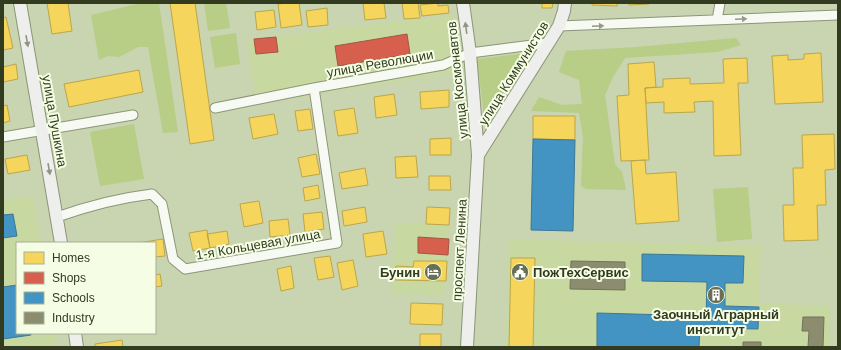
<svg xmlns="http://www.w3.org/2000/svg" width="841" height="350" viewBox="0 0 841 350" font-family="Arial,sans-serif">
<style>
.built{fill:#c7d8a1}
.green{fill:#b8cd85}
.homes{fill:#f6d55c;stroke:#bba64a}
.shops{fill:#d6604d;stroke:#a55540}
.schools{fill:#4393c3;stroke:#3e7892}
.industry{fill:#8c8c6e;stroke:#717357}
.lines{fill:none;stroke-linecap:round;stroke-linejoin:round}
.street-casing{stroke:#8c9579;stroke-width:11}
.secondary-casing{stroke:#8c9579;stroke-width:14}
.street{stroke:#f7f9f3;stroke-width:9}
.secondary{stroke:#eeefec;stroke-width:12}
.oneway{fill:#949a8a}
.oneway2{fill:#909486}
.labels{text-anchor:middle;stroke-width:4;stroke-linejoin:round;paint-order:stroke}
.street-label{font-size:13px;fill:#323a20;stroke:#f5fee4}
.poi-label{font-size:13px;font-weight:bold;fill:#323a20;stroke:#f5fee4;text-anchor:end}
</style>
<rect width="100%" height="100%" fill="#c9d4b1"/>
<!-- built -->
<path class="built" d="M454,15L460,72L256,104L247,39Z
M33,196L41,243H17V333H55L57,347H3V201Z
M396,223L449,225L444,295L392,294Z
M509,239L761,246L759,303L830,306L829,347H506Z"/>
<!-- green -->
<path class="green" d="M141,3H159L178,132L163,133L148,47H138L119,57L108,56L99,60L91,15Z
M204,3H226L230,28L208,31Z
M236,33L240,64L215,68L210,37Z
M736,38L741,45L718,52L625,58L613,77L605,95L615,164L622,172L626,190L586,189L581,186L583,137L579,113L531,111L539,97L562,105L582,104L579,80L559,72L566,51L636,47Z
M527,53L485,124L477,59Z
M134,124L144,179L100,186L90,132Z
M748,187L752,239L717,242L713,189Z"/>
<!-- homes -->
<path class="homes" d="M47,3H68L72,31L52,34Z
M170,3H195L214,140L190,144Z
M289,3H299L302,25L281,28L278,4Z
M363,3H384L386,18L365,20Z
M402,3H418L420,18L404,19Z
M438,3V6L448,5L449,13L422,16L420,5Z
M542,3H553L552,8H542Z
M592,3H617V6L592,5Z
M629,3H649V4L629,5Z
M327,8L328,25L308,27L306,11Z
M274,10L276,27L257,30L255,12Z
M6,17L13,48L3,50V18Z
M821,53L823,102L775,104L772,56L788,55V60L804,59V54Z
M747,58L748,83H738L741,155L714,156L713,101L694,102L695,112L664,113V102L646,103L645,88L663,87V79L690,78V84L724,83L723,59Z
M654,62L656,87L645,88L649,160L621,161L617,96L629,95L628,64Z
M16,64L18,79L3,82V67Z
M139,70L143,92L69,107L64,84Z
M449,90V107L421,109L420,92Z
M394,94L397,115L376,118L374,97Z
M7,105L10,121L3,123V106Z
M354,108L358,133L338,136L334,111Z
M310,109L313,129L298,131L295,111Z
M274,114L278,134L253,139L249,118Z
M533,116H575V140L533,139Z
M834,134L835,169L825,170L826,205H817L818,240L784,241L783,205H794L793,168H803L802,135Z
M451,138V155H430V139Z
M316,154L320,174L302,177L298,158Z
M27,155L30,170L8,174L5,159Z
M416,156L418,177L396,178L395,157Z
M645,160L646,174L676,172L679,221L636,224L631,161Z
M365,168L368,185L342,189L339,173Z
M429,176H450L451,190H429Z
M318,185L320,198L305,201L303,188Z
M259,201L263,223L244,227L240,204Z
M365,207L367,222L344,226L342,211Z
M427,207L450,208L449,225L426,224Z
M322,212L324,229L305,232L303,214Z
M288,219L290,235L270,237L269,221Z
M207,230L210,248L193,251L189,233Z
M227,231L229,244L210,248L207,234Z
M383,231L387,254L366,257L363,234Z
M163,239L165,256L155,257V243H138Z
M330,256L334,277L318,280L314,258Z
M511,258H535L533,347H509Z
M353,260L358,286L342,290L337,263Z
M414,261H447L446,281L395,280L396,266L413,267Z
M291,266L294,288L281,291L277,269Z
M160,274L162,286L155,287V275Z
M411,303L443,304L442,325L410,324Z
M420,334H441V347H420Z
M122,340L123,347H95V344Z"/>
<!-- shops -->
<path class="shops" d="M407,34L410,54L338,66L335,46Z
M276,37L278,52L256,54L254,39Z
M418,237L449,239L448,255L418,253Z"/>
<!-- schools -->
<path class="schools" d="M533,139L575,140L573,231L531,230Z
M13,214L17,236L3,238V215Z
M642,254L744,256L743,283H725V306L759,307L758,329L700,328L699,347H597V313L706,316L707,282L642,281Z
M17,285V333H31V335L3,339V287Z"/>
<!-- industry -->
<path class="industry" d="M571,261L625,262V290L570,289Z
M803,317H824L823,347H808L809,331H802Z
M743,342H761V347H743Z"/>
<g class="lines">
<defs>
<path id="street" d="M717,20L720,3
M559,26L838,15
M215,108L314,88L443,65L470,53L548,43
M3,137L133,115
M57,217C88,206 119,198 152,194L162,204L173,259L185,269L337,243L314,88"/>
<path id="secondary" d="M20,3L61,243
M463,3L470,53L478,155L467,347
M478,155L559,26L564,11L565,3
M75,333L77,347"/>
</defs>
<!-- street casing -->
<use href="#street" class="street-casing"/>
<!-- secondary casing -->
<use href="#secondary" class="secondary-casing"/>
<!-- street -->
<use href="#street" class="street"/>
<!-- secondary -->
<use href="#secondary" class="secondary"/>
</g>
<!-- one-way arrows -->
<defs><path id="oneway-solid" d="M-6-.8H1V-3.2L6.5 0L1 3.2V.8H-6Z"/></defs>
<g class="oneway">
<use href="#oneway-solid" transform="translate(741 19) rotate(-3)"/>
<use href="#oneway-solid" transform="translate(598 26) rotate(-2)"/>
</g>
<g class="oneway2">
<use href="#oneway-solid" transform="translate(466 28) rotate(-98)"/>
<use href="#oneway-solid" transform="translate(27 41) rotate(80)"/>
<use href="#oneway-solid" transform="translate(49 169) rotate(80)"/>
</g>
<!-- icons -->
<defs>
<symbol id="hotel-disc" viewBox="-11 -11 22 22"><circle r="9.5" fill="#677053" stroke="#f5fee4"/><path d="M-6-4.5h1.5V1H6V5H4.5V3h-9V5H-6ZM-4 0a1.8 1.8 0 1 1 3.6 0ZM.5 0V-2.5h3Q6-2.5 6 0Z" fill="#fff"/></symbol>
<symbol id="civic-disc" viewBox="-11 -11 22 22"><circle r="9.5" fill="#677053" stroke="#f5fee4"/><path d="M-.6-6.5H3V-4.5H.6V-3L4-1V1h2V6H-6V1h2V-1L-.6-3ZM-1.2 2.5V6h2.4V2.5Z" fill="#fff"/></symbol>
<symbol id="building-disc" viewBox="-11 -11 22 22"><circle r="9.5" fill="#677053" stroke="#f5fee4"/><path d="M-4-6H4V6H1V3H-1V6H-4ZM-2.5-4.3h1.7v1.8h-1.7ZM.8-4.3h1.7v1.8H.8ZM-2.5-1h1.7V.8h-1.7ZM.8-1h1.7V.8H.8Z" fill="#fff"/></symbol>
</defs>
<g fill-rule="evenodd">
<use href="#hotel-disc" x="423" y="262" width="20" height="20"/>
<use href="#civic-disc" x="510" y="262" width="20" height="20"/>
<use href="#building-disc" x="706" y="285" width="20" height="20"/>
</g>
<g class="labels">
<!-- street labels -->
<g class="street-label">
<text transform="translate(380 63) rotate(-10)" y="5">улица Революции</text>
<text transform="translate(513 73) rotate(-58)" y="5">улица Коммунистов</text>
<text transform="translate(457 80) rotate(-96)" y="5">улица Космонавтов</text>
<text transform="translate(55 121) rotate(80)" y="5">улица Пушкина</text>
<text transform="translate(258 244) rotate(-10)" y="5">1-я Кольцевая улица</text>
<text transform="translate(459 250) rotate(-87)" y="5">проспект Ленина</text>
</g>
<!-- poi labels -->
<g class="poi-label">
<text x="420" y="277">Бунин</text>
<text x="533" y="277" text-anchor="start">ПожТехСервис</text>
<text x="716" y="319" text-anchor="middle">Заочный Аграрный<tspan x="716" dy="15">институт</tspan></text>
</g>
</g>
<!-- border -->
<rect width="841" height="350" fill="none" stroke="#323a20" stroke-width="8"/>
<!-- legend -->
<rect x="16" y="242" width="140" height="92" fill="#f5fee4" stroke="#a7b096"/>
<rect x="24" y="252" width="20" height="12" fill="#f6d55c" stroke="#a7b096"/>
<text x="52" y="262" font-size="12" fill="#323a20">Homes</text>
<rect x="24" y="272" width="20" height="12" fill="#d6604d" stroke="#a7b096"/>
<text x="52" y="282" font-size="12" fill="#323a20">Shops</text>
<rect x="24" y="292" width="20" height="12" fill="#4393c3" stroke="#a7b096"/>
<text x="52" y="302" font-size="12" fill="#323a20">Schools</text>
<rect x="24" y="312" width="20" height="12" fill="#8c8c6e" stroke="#a7b096"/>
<text x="52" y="322" font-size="12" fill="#323a20">Industry</text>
</svg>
